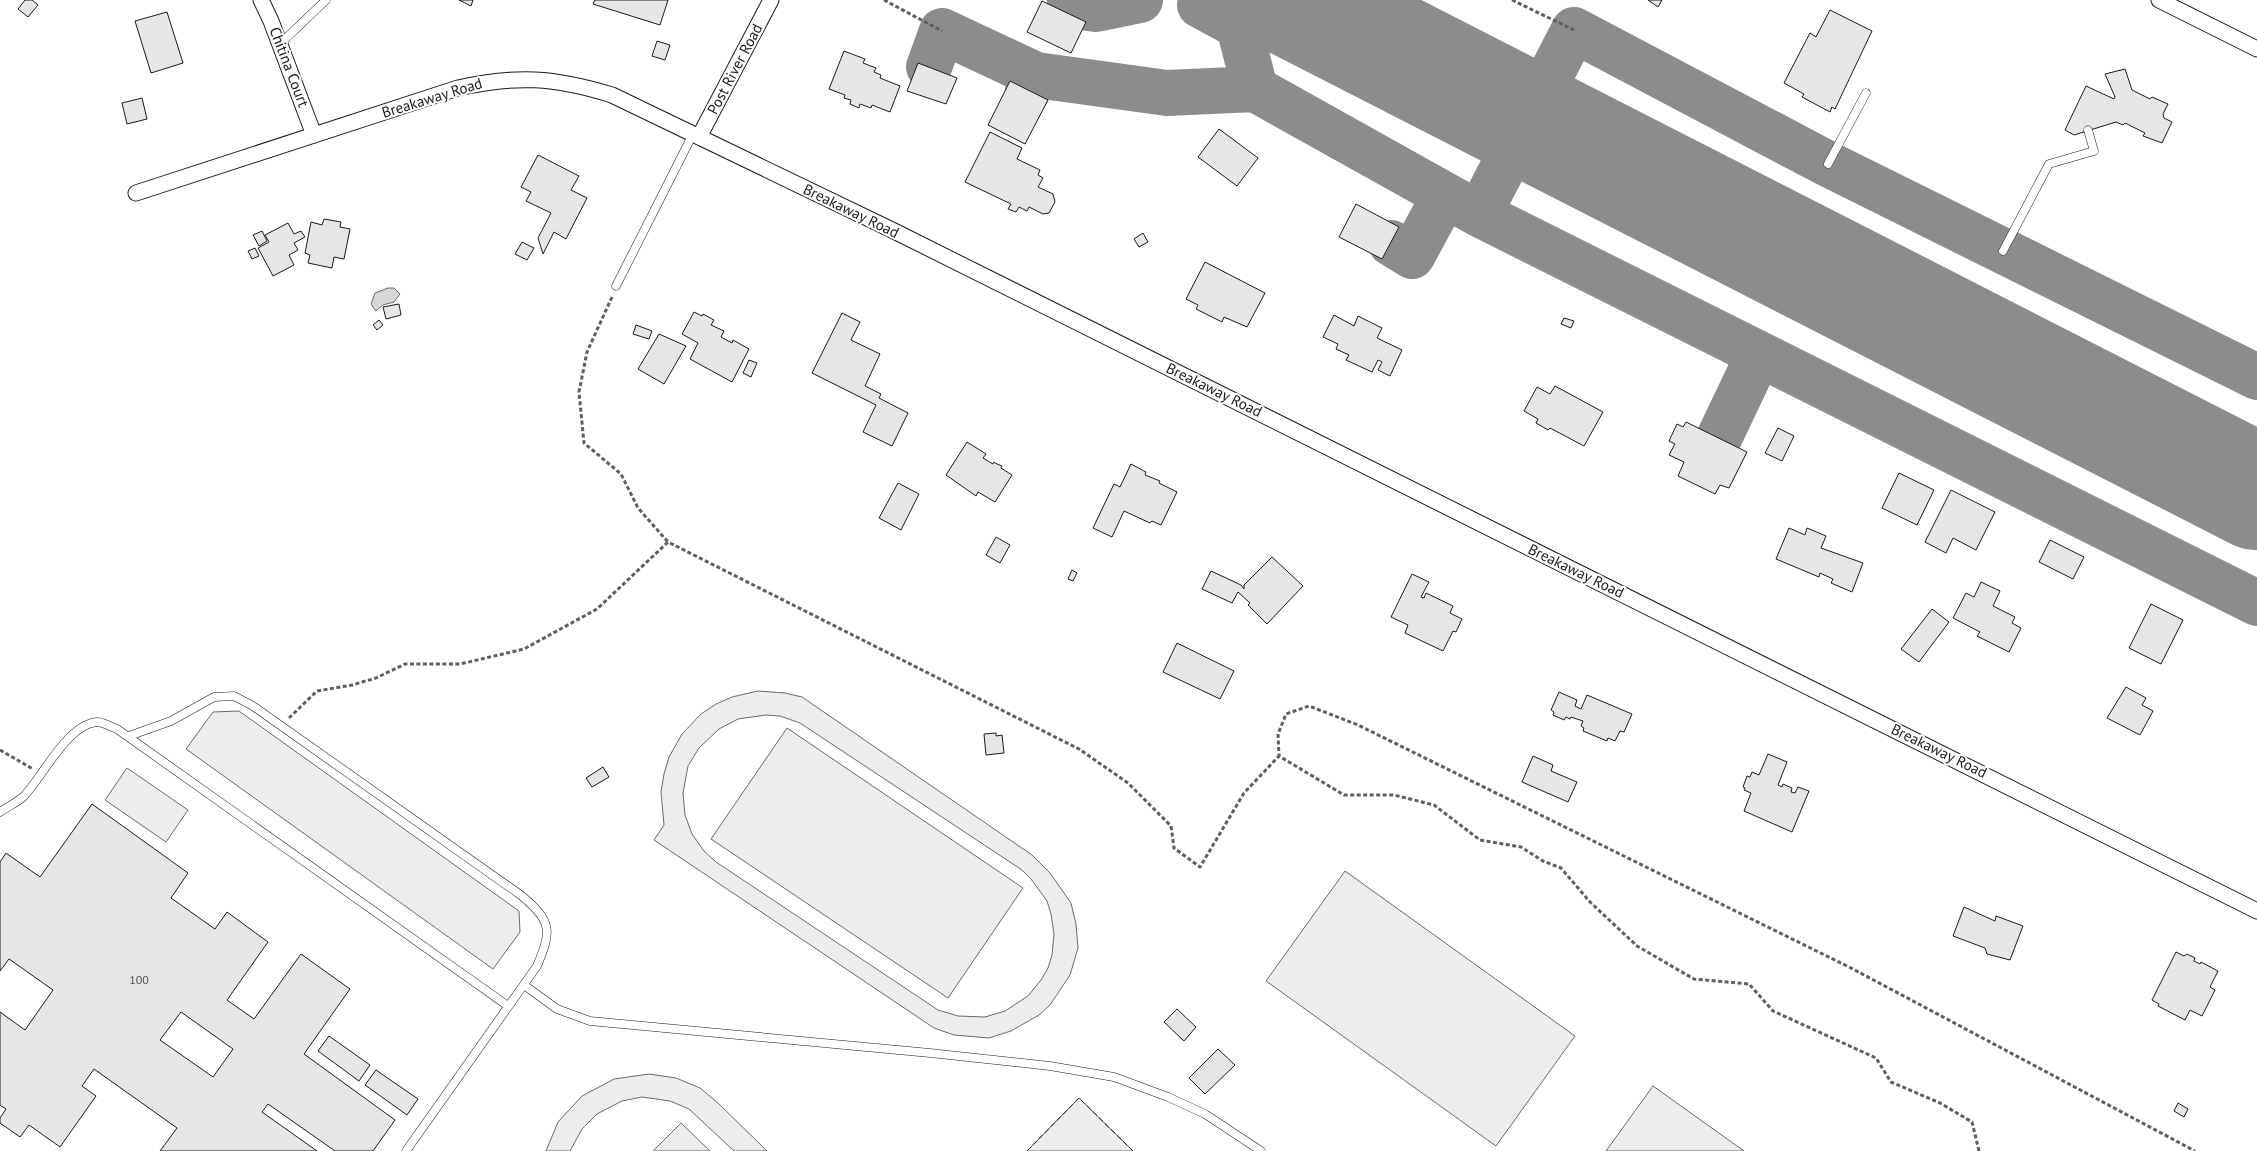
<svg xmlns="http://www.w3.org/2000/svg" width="2257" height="1151" viewBox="0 0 2257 1151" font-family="'PT Sans',sans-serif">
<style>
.built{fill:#ededed;stroke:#6a6a6a;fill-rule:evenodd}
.water{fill:#d7d7d7;stroke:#6a6a6a}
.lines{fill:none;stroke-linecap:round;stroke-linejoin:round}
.taxiway{stroke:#8c8c8c;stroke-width:46}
.runway{stroke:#8c8c8c;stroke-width:116}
.building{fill:#e6e6e6;stroke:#1a1a1a;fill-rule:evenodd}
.service-casing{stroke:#1a1a1a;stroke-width:9}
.minor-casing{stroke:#1a1a1a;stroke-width:17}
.path{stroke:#5f5f5f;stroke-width:3;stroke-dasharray:4 2.5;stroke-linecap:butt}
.service{stroke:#fff;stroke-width:8}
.minor{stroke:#fff;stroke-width:15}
.fence{stroke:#1a1a1a;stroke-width:1;stroke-dasharray:6 2.5;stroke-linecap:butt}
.labels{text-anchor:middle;stroke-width:4;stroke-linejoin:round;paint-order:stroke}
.number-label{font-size:12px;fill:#4d4d4d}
.street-label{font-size:15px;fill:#1a1a1a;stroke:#fff}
</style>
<rect width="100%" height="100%" fill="#fff"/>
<!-- built -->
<path class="built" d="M758,691L785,693L802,697L1032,855L1050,873L1071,903L1076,924L1078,948L1070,975L1050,1005L1039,1015L1011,1031L989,1038L954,1035L934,1028L654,840L664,825L661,792L664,774L669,757L682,734L701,714L716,704L732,697ZM766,715L780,716L800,723L1022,870L1031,879L1047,901L1051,914L1054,934L1052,955L1048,968L1041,980L1028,996L1005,1011L985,1017L958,1016L938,1010L716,862L704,851L692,834L685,815L683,793L688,766L699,748L719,729L738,719Z
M239,711L519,911L520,932L493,969L186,749L213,712Z
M787,728L1023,888L948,998L711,839Z
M127,768L188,810L166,842L105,800Z
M1345,871L1575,1036L1496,1146L1266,981Z
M649,1074L676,1078L700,1088L718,1103L767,1151H734L689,1109L670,1101L642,1097L622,1101L597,1114L582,1129L570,1151H546L558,1122L582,1096L614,1079Z
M1653,1086L1744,1151H1606Z
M1079,1098L1133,1151H1027Z
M681,1123L710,1151H653Z"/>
<!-- water -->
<path class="water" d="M388,288H394L400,294L394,302L383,305L376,311L371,304L375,293Z"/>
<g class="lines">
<!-- taxiway -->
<path class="taxiway" d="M1070,0L1088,8L1096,9L1140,0
M1203,0L1200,5L1239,26L1255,89L1479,214L2257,603
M929,67L942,31L1036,75
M1028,90L1036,75L1167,93L1255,89
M1479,214L1574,30L1828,164L2257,377
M1391,243L1412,256L1445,195
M1719,438L1759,354"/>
<!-- runway -->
<path class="runway" d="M1294,0L2257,492"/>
</g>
<!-- building -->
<path class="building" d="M25,0H32L38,5L28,17L18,9Z
M459,0H473L471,6Z
M595,0H668L660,25L593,4Z
M1648,0H1662L1658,7Z
M1042,1L1086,22L1071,53L1027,32Z
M1830,10L1872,31L1835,109L1832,107L1830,112L1802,97L1804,94L1784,83L1810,33L1816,37Z
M167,12L183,63L151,73L135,21Z
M657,41L670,45L665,60L652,56Z
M844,51L865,59L863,63L876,68L874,72L881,75L880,78L900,86L890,112L872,105L871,108L860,104L859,108L850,104L851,100L844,98L845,95L829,89Z
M918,63L957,78L946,104L907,91Z
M2125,69L2132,90L2150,99L2152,97L2168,104L2163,114L2164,118L2172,122L2162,143L2143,136L2145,133L2125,123L2123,125L2116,122L2074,135L2065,130L2086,86L2114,99L2115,97L2105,74Z
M1010,81L1048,100L1025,144L988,125Z
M142,98L147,119L127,124L122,103Z
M1219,129L1258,158L1237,186L1198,157Z
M990,132L1022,148L1017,159L1040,170L1038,175L1043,178L1038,187L1053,194L1055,202L1049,213L1043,214L1029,207L1027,211L1019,207L1016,212L1008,209L1011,204L965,182Z
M538,155L579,176L571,190L587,198L566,239L554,232L543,254L538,238L551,213L526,201L531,192L521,187Z
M1356,204L1399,227L1382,259L1339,237Z
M324,219L341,222L340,227L350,229L344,259L334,257L332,268L308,263L310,255L305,253L311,222L322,225Z
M288,223L294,234L301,231L305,237L294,243L298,250L289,255L294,265L273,276L258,248L269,242L265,235Z
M262,231L267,241L259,246L253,235Z
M1143,233L1148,242L1139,247L1134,239Z
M522,242L534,248L527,260L515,254Z
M255,248L259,256L252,259L248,251Z
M1205,262L1265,293L1247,327L1224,317L1222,322L1196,309L1198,305L1186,299Z
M399,304L401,315L386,319L383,307Z
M694,312L702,316L703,314L714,320L711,325L724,331L721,337L732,343L733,340L749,349L732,382L690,359L698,343L682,334Z
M842,313L860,322L851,340L880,354L865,386L881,394L879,398L908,413L892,446L863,432L876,405L812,373Z
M1334,315L1354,326L1358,316L1382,328L1377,338L1402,350L1390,376L1378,370L1382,362L1378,360L1372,372L1346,360L1349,355L1336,349L1338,344L1323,337Z
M1564,318L1574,321L1571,328L1561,324Z
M379,320L383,325L377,330L373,325Z
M636,325L652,331L649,339L633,334Z
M659,334L686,346L664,384L638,369Z
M749,360L757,363L751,377L743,373Z
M1555,386L1603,412L1584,446L1550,428L1548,430L1536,423L1538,419L1524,411L1537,387L1550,394Z
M1686,422L1747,452L1729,488L1720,485L1715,494L1678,476L1684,462L1669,455L1675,444L1669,441L1677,424L1683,427Z
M1778,428L1794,436L1782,461L1765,453Z
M967,442L986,454L983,458L993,464L994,462L997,464L1002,466L1001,468L1012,475L995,502L978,492L976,496L946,475Z
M1131,464L1146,472L1145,475L1160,481L1159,483L1177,492L1161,525L1152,521L1150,523L1124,511L1112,537L1093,528L1114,484L1120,487Z
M1899,473L1934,490L1917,525L1882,508Z
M898,483L919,494L901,530L879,518Z
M1951,490L1995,512L1976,550L1953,538L1946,553L1925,542Z
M1789,528L1805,535L1807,528L1826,536L1821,548L1863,563L1852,592L1831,583L1833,579L1820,573L1819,577L1776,559Z
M996,537L1010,545L1000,563L986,555Z
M2050,540L2084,557L2073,579L2039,562Z
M1272,557L1303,586L1267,624L1248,605L1250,603L1238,592L1232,603L1202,589L1211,571L1241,585L1244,589V585Z
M1072,570L1077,573L1073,581L1068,579Z
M1412,574L1429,582L1421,597L1424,598L1426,593L1453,606L1450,613L1462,619L1456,632L1453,631L1443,651L1405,633L1408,625L1391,617Z
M1981,582L2000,591L1993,606L2015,617L2012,623L2021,628L2009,652L1977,636L1980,632L1953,618L1966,593L1974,597Z
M2151,604L2183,620L2161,664L2129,648Z
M1932,609L1949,622L1919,662L1901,649Z
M1177,643L1234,671L1220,699L1163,672Z
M2126,687L2146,698L2142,705L2153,711L2140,735L2107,718Z
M1559,692L1577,700L1575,706L1581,709L1587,695L1632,714L1624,732L1620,731L1615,741L1608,738L1607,741L1583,731L1584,728L1581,726L1583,721L1571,717L1570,719L1566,717L1564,720L1553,715L1554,712L1551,710Z
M996,733V736L1002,735L1004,753L986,755L984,734Z
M1768,754L1787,762L1778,785L1782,787L1783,784L1792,788L1791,792L1795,793L1798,787L1809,791L1792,832L1744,811L1751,793L1744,790L1745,788L1743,787L1747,776L1750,777L1752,772L1759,775Z
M1533,756L1553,765L1551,771L1577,782L1568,802L1522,782Z
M603,767L609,777L592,787L586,778Z
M92,804L188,873L171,898L215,929L227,912L268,942L227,1000L254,1019L301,954L350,989L304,1054L395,1120L373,1151H335L268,1104L262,1112L317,1151H160L177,1128L94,1069L82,1086L96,1096L60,1147L29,1125L20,1137L0,1123V1118L6,1109L0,1105V1012L25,1030L53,990L9,959L0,971V862L6,853L40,877ZM181,1012L233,1049L213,1077L160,1040Z
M1964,907L1995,921L1996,916L2023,926L2010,960L1987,954L1985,948L1953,936Z
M2176,952L2184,956L2187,954L2195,958L2194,961L2200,964L2201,962L2218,971L2210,987L2215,990L2202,1016L2190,1010L2185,1020L2158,1006L2159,1004L2152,1000Z
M1177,1009L1196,1027L1184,1041L1164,1022Z
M329,1036L370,1065L359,1081L318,1051Z
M1218,1049L1235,1065L1205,1094L1189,1078Z
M376,1070L418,1099L407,1115L365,1085Z
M2178,1103L2188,1109L2184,1117L2174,1111Z"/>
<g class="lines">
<defs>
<path id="service" d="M280,44L326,0
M1828,164L1866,93
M2003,251L2049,164L2094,151L2088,130
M616,286L693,134
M129,736L171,721L214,697L234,696L253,706L522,896C552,922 552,930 537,966L406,1151
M0,812C7,807 16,803 23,797C43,777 68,722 99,722C104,723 112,727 117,729L508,1006
M524,985L557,1009L590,1021L930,1053L1050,1066L1114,1077L1168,1097L1205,1114L1261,1151"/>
<path id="minor" d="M261,0L271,21L314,135
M2159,0L2257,49
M699,137L771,0
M136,193L458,88C516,75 554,77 612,95L892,230L2257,911"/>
</defs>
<!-- service casing -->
<use href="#service" class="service-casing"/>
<!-- minor casing -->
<use href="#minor" class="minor-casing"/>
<!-- path -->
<path class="path" d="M884,0L942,31
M1512,0L1574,30
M612,297L587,352L579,392L584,443L621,474L638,508L668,542
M289,718L317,691L352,685L376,678L405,664H460L524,649L597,609L668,542L1079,749L1128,783L1171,826L1174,848L1200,867L1244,793L1279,756
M0,750L33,769
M1979,1151L1972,1122L1940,1103L1891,1082L1876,1058L1773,1011L1749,984L1694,979L1637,946L1590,902L1561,868L1543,861L1521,847L1480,840L1434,805L1394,795H1344L1279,756L1278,734L1286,714L1309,706L1358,725L1851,968L2195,1151"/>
<!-- service -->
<use href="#service" class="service"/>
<!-- minor -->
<use href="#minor" class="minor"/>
<!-- fence -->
<path class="fence" d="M1027,1151L1079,1098L1133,1151"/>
</g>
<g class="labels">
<!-- number labels -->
<g class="number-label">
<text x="139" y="984">100</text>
</g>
<!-- street labels -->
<g class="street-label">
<text transform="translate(289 67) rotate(69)" y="5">Chitina Court</text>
<text transform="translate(735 69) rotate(-62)" y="5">Post River Road</text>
<text transform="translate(432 98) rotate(-17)" y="5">Breakaway Road</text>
<text transform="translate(851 211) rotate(26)" y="5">Breakaway Road</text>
<text transform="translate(1214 390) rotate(26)" y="5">Breakaway Road</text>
<text transform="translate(1576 571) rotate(26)" y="5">Breakaway Road</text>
<text transform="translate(1939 751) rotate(26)" y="5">Breakaway Road</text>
</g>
</g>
</svg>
